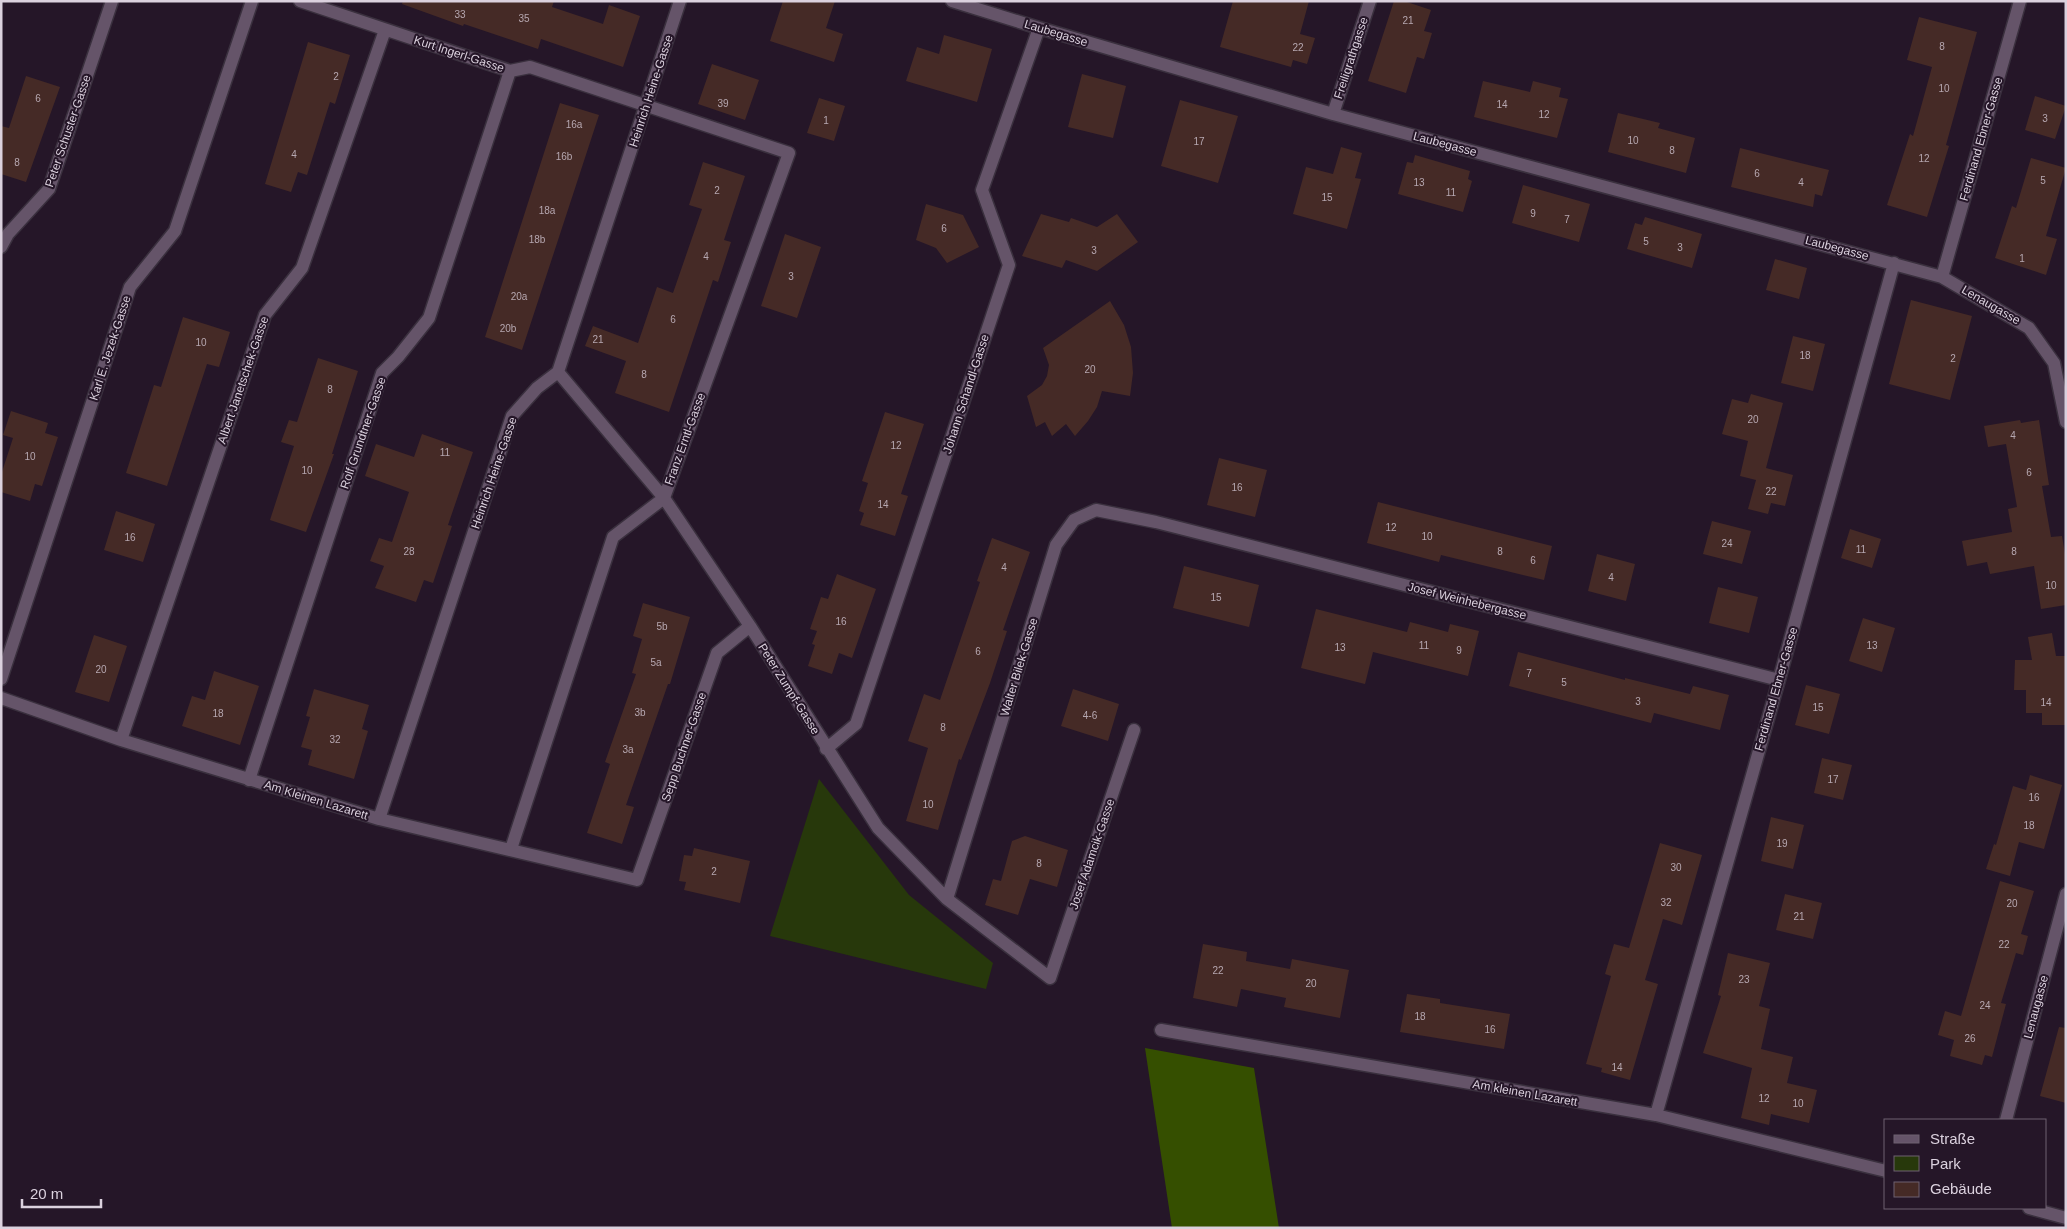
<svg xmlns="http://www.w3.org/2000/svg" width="2067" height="1229" viewBox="0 0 2067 1229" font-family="Arial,sans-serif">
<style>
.green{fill:#27380b}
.forest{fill:#354f00}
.building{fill:#452a26}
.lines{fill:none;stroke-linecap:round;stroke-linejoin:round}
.minor-casing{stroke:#3a303e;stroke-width:15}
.minor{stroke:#655469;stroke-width:12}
.labels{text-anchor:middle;stroke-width:4;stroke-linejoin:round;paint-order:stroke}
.number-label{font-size:10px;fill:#b6a7b0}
.street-label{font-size:12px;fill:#dbd1de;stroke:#251628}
</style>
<rect width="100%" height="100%" fill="#251628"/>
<!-- green -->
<path class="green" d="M819,779L909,895L993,963L986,989L770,936Z"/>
<!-- forest -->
<path class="forest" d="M1145,1048L1254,1068L1279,1228H1172Z"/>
<!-- building -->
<path class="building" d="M403,1H554L552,7L603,24L609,5L640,16L623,67L541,39L538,49L464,24L463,26L402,4Z
M783,1H835L826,28L843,34L834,62L770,41Z
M1233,1H1309L1300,34L1315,38L1307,64L1293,60L1291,67L1220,47Z
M1394,1H1404L1431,10L1424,31L1432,33L1424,59L1417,57L1406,93L1368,81Z
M1919,17L1977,32L1946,145L1949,146L1927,217L1887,205L1910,134L1913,136L1932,67L1907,60Z
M944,35L992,49L977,102L906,81L917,47L939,54Z
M308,42L350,55L335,104L330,102L307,175L298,172L291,192L265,184Z
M712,64L759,80L745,120L698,104Z
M1082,74L1126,86L1113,138L1068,127Z
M26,76L60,87L26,182L1,174V126L9,128Z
M1483,81L1530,92L1533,81L1561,88L1559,97L1568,99L1557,138L1474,117Z
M2035,96L2066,106L2055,139L2025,130Z
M819,98L845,106L834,141L807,133Z
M1180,100L1238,116L1218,183L1161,166Z
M560,103L599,115L522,350L485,337Z
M1618,113L1660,123L1658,128L1695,138L1686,173L1608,152Z
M1341,147L1362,153L1355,178L1361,179L1347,229L1293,214L1306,167L1333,174Z
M1740,148L1829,170L1822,196L1815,194L1813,207L1731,187Z
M1415,155L1470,171L1468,179L1472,181L1463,212L1398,194L1407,162L1413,163Z
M2031,158L2066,168L2046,236L2057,239L2046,275L1995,258L2012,206L2016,208Z
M703,162L745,176L724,240L731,242L718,282L713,280L669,412L615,393L626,361L585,346L593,326L638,343L657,287L673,293L702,209L689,205Z
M1523,185L1590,204L1579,242L1512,223Z
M926,204L963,215L979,247L947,263L936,248L916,240Z
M1041,214L1069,222L1071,218L1097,227L1117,214L1138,242L1097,271L1066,260L1062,268L1022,256Z
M1645,217L1702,234L1692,268L1627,249L1635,223L1642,225Z
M785,234L821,247L797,318L761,306Z
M1775,259L1807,268L1799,299L1766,290Z
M1911,300L1972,316L1950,400L1889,384Z
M1110,301L1124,325L1131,347L1133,373L1130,396L1102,391L1097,407L1088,421L1075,436L1066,424L1052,436L1045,422L1036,427L1027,396L1042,385L1047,376L1049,365L1043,348Z
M183,317L230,332L219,367L207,364L167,486L126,473L154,385L161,387Z
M1793,336L1825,344L1813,391L1781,383Z
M318,358L358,371L332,454H334L306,532L270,520L294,446L281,442L289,420L297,422Z
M1751,394L1783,403L1766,468L1793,475L1785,506L1771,503L1768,514L1748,509L1756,480L1740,476L1748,441L1722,434L1732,399L1748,403Z
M11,411L48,423L45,433L58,437L42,486L35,484L30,501L1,492V475L13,438L3,435Z
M885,412L924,424L901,494L908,496L895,536L860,525L864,513L859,511L868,483L862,481Z
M2020,420L2021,423L2039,420L2049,485L2042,486L2051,537L2062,536L2066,560V605L2041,609L2034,566L1990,574L1987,562L1967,566L1962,541L2012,532L2008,509L2017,507L2006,444L1988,447L1984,426Z
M422,434L473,452L448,525L452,526L433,583L424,580L416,602L375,588L384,566L370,561L379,538L392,542L409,492L365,476L376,444L414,457Z
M1219,458L1267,470L1255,517L1207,505Z
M1378,502L1552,546L1544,580L1441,555L1439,562L1367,543Z
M116,511L155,524L143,562L104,550Z
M1712,521L1751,531L1742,564L1703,554Z
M1850,529L1881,539L1872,568L1841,558Z
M992,538L1030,552L1003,630L1007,631L990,683L961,760L959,759L938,830L906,821L928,748L908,741L924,694L940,700L980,582L977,581Z
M1597,554L1635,564L1626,601L1588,591Z
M1184,566L1259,585L1249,627L1173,608Z
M837,574L876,589L852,658L839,653L832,674L808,666L815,645L812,644L817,631L810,629L821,597L828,599Z
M1718,587L1758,597L1749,633L1709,623Z
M643,603L690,617L670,684H668L626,805L634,807L622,844L587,833L610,764L605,762L636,674L632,673L642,639L633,636Z
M1316,609L1407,632L1410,622L1448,632L1450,624L1479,631L1468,676L1373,652L1365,684L1301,668Z
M1863,618L1895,628L1882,672L1849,661Z
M2052,633L2056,656H2066V725H2042V713H2026V690H2014L2015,660H2032L2028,637Z
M94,635L127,646L109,702L75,692Z
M1518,652L1625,680V678L1690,694L1693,686L1729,695L1720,730L1654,713L1651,723L1509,686Z
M214,671L259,686L240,745L182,726L192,696L205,700Z
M1806,685L1840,694L1829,734L1795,725Z
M314,689L369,705L362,729L368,731L354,779L308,765L312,750L301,747L310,717L306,716Z
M1073,689L1119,704L1108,741L1061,726Z
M1822,758L1852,765L1843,800L1814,793Z
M2030,775L2062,785L2044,849L2019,842L2010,876L1986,869L1994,844L1996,845L2013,786L2026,790Z
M1771,817L1804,825L1793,869L1761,861Z
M1025,836L1068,850L1057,887L1030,879L1018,915L985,905L993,879L1001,881L1012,841Z
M1660,843L1702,855L1682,925L1663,919L1645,980L1658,984L1630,1080L1601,1072L1602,1068L1586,1064L1611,976L1605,974L1614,944L1629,948Z
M694,848L750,861L740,903L684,890L686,882L679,881L684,855L692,856Z
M2000,881L2034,891L2021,934L2028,936L2023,955L2016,953L2001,1003L2006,1004L1992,1057L1985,1055L1982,1065L1950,1056L1954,1040L1938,1035L1945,1011L1961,1016Z
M1785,894L1822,903L1813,939L1776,930Z
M1203,944L1247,952L1246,961L1290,969L1292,959L1349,970L1340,1018L1284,1007L1286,998L1241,989L1237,1007L1193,998Z
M1728,953L1770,963L1759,1006L1770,1009L1761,1049L1793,1057L1787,1083L1817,1090L1809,1123L1771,1114L1769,1125L1741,1118L1752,1068L1703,1053L1721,996L1718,995Z
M1407,994L1440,999V1003L1510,1014L1504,1049L1400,1032Z
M2059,1027L2066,1028V1103L2040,1096Z"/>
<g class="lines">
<defs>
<path id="minor" d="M300,1L510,71L530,67L789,153L664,498L613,537L511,849
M952,1L1039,28L1333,114L1942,277L2029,328L2054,363L2066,422
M1333,114L1370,1
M1,247L8,234L49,189L112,1
M1942,277L2020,1
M558,372L664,498L750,626L878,828L947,899L1050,978L1134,730
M1,679L130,287L175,231L252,1
M1,698L121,740L379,819L637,880L717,653L750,626
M121,740L265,315L302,268L385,30
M826,749L856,724L1009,265L982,190L1039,28
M249,780L382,373L398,357L429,318L510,71
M379,819L512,416L537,388L558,372L680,1
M947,899L1056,545L1074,520L1096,510L1156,522L1779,680
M1161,1030L1656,1115L1886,1171
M1656,1115L1779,680L1894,263
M2006,1120L2066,894
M2029,1208L2066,1218"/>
</defs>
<!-- minor casing -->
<use href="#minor" class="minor-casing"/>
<!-- minor -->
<use href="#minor" class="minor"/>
</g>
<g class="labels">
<!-- number labels -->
<g class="number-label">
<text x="460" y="18">33</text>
<text x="524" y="22">35</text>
<text x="1408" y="24">21</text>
<text x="1942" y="50">8</text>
<text x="1298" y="51">22</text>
<text x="336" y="80">2</text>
<text x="1944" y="92">10</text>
<text x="38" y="102">6</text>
<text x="723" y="107">39</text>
<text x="1502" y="108">14</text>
<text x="1544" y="118">12</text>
<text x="2045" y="122">3</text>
<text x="826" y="124">1</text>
<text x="574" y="128">16a</text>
<text x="1633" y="144">10</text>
<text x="1199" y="145">17</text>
<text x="1672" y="154">8</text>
<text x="294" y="158">4</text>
<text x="564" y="160">16b</text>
<text x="1924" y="162">12</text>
<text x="17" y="166">8</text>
<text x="1757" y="177">6</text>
<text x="2043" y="184">5</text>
<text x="1419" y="186">13</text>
<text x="1801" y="186">4</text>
<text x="717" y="194">2</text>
<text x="1451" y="196">11</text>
<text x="1327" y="201">15</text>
<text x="547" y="214">18a</text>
<text x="1533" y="217">9</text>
<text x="1567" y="223">7</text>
<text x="944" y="232">6</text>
<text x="537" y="243">18b</text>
<text x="1646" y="245">5</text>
<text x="1680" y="251">3</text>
<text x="1094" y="254">3</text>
<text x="706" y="260">4</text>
<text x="2022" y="262">1</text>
<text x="791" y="280">3</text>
<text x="519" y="300">20a</text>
<text x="673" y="323">6</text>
<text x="508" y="332">20b</text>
<text x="598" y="343">21</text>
<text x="201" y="346">10</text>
<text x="1805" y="359">18</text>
<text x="1953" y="362">2</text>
<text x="1090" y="373">20</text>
<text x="644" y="378">8</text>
<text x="330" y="393">8</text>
<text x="1753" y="423">20</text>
<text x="2013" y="439">4</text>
<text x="896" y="449">12</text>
<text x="445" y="456">11</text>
<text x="30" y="460">10</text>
<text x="307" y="474">10</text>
<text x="2029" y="476">6</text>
<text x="1237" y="491">16</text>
<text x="1771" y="495">22</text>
<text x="883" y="508">14</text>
<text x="1391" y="531">12</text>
<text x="1427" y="540">10</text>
<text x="130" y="541">16</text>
<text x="1727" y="547">24</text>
<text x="1861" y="553">11</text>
<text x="409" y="555">28</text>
<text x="1500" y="555">8</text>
<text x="2014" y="555">8</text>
<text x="1533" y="564">6</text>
<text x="1004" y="571">4</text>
<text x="1611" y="581">4</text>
<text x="2051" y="589">10</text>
<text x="1216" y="601">15</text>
<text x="841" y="625">16</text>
<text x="662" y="630">5b</text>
<text x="1424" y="649">11</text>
<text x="1872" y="649">13</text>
<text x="1340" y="651">13</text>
<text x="1459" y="654">9</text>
<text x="978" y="655">6</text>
<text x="656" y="666">5a</text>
<text x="101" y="673">20</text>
<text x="1529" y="677">7</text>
<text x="1564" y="686">5</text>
<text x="1638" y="705">3</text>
<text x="2046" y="706">14</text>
<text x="1818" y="711">15</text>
<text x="640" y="716">3b</text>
<text x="218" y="717">18</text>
<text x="1090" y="719">4-6</text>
<text x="943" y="731">8</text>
<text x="335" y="743">32</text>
<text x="628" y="753">3a</text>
<text x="1833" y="783">17</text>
<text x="2034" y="801">16</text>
<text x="928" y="808">10</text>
<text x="2029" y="829">18</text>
<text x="1782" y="847">19</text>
<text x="1039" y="867">8</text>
<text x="1676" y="871">30</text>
<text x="714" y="875">2</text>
<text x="1666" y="906">32</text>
<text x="2012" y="907">20</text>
<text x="1799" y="920">21</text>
<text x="2004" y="948">22</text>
<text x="1218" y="974">22</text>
<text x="1744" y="983">23</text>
<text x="1311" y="987">20</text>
<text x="1985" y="1009">24</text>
<text x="1420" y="1020">18</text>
<text x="1490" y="1033">16</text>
<text x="1970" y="1042">26</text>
<text x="1617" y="1071">14</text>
<text x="1764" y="1102">12</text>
<text x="1798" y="1107">10</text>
</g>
<!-- street labels -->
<g class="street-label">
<text transform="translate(1056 33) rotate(17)" y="4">Laubegasse</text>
<text transform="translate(459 54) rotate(18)" y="4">Kurt Ingerl-Gasse</text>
<text transform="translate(1351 58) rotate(-72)" y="4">Freiligrathgasse</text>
<text transform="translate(651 91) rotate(-72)" y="4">Heinrich Heine-Gasse</text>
<text transform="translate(68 131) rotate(-71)" y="4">Peter Schuster-Gasse</text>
<text transform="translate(1981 139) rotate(-74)" y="4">Ferdinand Ebner-Gasse</text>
<text transform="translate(1445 144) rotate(15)" y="4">Laubegasse</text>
<text transform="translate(1837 248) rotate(15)" y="4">Laubegasse</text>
<text transform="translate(1991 305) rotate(30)" y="4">Lenaugasse</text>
<text transform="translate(110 348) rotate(-72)" y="4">Karl E. Jezek-Gasse</text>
<text transform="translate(243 380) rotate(-71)" y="4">Albert Janetschek-Gasse</text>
<text transform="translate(966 394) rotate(-72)" y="4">Johann Schandl-Gasse</text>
<text transform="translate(363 433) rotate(-71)" y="4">Rolf Grundtner-Gasse</text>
<text transform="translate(685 439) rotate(-70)" y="4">Franz Erntl-Gasse</text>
<text transform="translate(494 473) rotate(-71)" y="4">Heinrich Heine-Gasse</text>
<text transform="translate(1467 601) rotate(14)" y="4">Josef Weinhebergasse</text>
<text transform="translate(1019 667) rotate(-73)" y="4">Walter Bilek-Gasse</text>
<text transform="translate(789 689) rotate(58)" y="4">Peter Zumpf-Gasse</text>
<text transform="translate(1776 689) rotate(-74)" y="4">Ferdinand Ebner-Gasse</text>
<text transform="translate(684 747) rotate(-71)" y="4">Sepp Buchner-Gasse</text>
<text transform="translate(316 800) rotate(17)" y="4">Am Kleinen Lazarett</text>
<text transform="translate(1092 854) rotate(-71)" y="4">Josef Adamcik-Gasse</text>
<text transform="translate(2036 1007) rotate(-75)" y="4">Lenaugasse</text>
<text transform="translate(1525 1093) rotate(10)" y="4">Am kleinen Lazarett</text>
</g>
</g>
<!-- border -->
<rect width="2067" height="1229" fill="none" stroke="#dbd1de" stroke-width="5"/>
<!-- legend -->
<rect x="1884" y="1119" width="162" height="90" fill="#251628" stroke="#6e6171"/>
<rect x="1894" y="1135" width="25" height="8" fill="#655469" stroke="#6e6171"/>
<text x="1930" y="1144" font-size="15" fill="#dbd1de">Straße</text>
<rect x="1894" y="1156" width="25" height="15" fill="#27380b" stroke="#6e6171"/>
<text x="1930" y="1169" font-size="15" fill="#dbd1de">Park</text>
<rect x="1894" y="1182" width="25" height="15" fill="#452a26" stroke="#6e6171"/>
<text x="1930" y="1194" font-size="15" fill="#dbd1de">Gebäude</text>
<!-- scale -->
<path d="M22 1199v8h79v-8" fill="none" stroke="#dbd1de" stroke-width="2.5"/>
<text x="30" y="1199" font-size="15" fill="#dbd1de" stroke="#251628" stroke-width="4" paint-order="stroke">20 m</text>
</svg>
